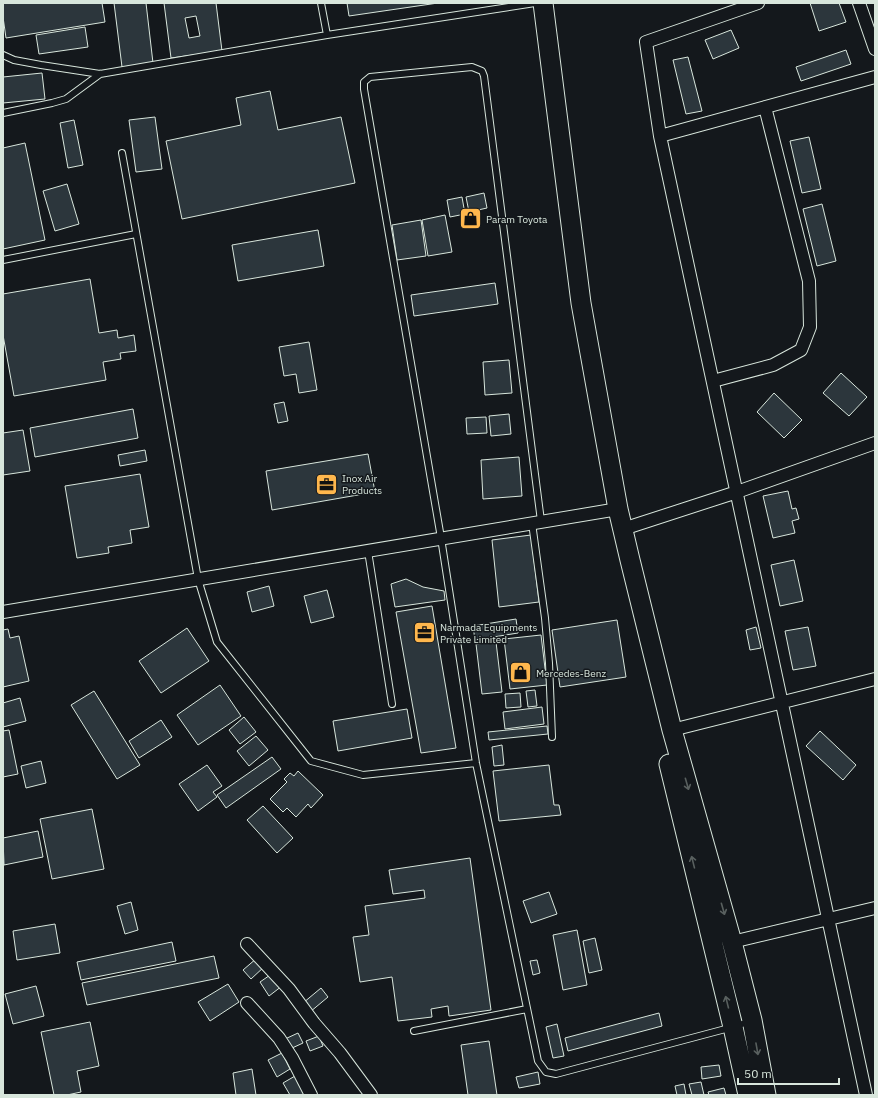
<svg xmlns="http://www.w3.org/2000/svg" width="878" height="1098" viewBox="0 0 878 1098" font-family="'IBM Plex Sans',sans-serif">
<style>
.building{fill:#2c363c;stroke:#d8e6dc;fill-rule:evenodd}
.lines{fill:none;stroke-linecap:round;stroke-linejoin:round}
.service-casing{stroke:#d8e6dc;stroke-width:8}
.minor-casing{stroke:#d8e6dc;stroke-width:14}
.primary-casing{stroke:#d8e6dc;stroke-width:21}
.service{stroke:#14181c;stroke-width:6}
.minor{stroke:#14181c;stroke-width:12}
.primary{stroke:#14181c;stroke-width:19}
.oneway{stroke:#59605f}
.labels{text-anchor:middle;stroke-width:3;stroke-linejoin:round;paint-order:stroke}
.poi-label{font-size:10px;fill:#d8e6dc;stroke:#14181c;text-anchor:start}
</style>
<rect width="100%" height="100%" fill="#14181c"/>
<!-- building -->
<path class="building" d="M3,3H102L105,22L6,38L3,17Z
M114,3H146L153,63L122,67Z
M164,3H216L222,51L171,58ZM196,16L200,36L189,38L185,18Z
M347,3H438L349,16Z
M810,3H839L846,22L819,31Z
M85,27L88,47L39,54L36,35Z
M731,30L739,48L713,59L705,40Z
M846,50L851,64L801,81L796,67Z
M688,57L702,111L686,114L673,60Z
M42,73L45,99L3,103V77Z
M270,91L278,130L341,117L355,183L182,219L166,141L241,125L236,98Z
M155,117L162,169L136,172L129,120Z
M74,120L83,165L68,168L60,123Z
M809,137L821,189L802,193L790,141Z
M25,143L45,240L3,249V148Z
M67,184L79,224L55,231L43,191Z
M484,193L487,208L469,212L466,197Z
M462,197L465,214L450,217L447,200Z
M822,204L836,261L817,266L803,209Z
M445,215L452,252L428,256L422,220Z
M421,220L426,256L397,260L392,225Z
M318,230L324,266L238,281L232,245Z
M90,279L99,333L117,330L118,338L134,335L136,351L120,353L121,359L103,362L106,380L14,396L3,335V294Z
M495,283L498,304L414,316L411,295Z
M309,342L317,390L299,393L296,374L284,376L279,347Z
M509,360L512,393L485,395L483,362Z
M841,373L867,397L849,416L823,393Z
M774,393L802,420L784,438L757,412Z
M284,402L288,421L278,423L274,404Z
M133,409L138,438L35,457L30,428Z
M509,414L511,434L491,436L489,416Z
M486,417L487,433L467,434L466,418Z
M23,430L30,471L3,475V433Z
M145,450L147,461L120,466L118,455Z
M368,454L375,492L272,510L266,471Z
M519,457L522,496L483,499L481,460Z
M140,474L149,527L130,530L132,543L108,547L109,553L77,558L65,486Z
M788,491L792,509L796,508L799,519L792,521L795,533L773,538L763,496Z
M531,535L539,602L499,607L492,540Z
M794,560L803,601L780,606L771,565Z
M406,579L423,587L444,591L445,600L395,607L391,584Z
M269,586L274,606L252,612L247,592Z
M327,590L334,617L311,623L304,596Z
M432,606L456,748L421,753L396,612Z
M516,619L518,633L475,640L473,626Z
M617,620L626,677L560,687L552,630Z
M756,627L761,648L750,650L746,630Z
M808,627L816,666L793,670L785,631Z
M187,628L209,661L161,693L139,661Z
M8,629L10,638L19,636L29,681L3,687V630Z
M541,635L547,685L510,689L504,639Z
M496,642L502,692L482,694L476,644Z
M220,685L241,716L198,745L177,715Z
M535,690L537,706L528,707L526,691Z
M94,691L140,765L117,779L71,705Z
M520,693L521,707L506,708L505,694Z
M20,698L26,721L3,727V703Z
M542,707L544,724L505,729L503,712Z
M407,709L412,738L338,751L333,721Z
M244,717L256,732L240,744L229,730Z
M161,720L172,737L139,758L129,741Z
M547,726L548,734L489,740L488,732Z
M9,730L18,774L3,777V731Z
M820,731L856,765L843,780L806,746Z
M256,736L268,750L249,766L237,751Z
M502,745L504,765L494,766L492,747Z
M272,757L281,769L226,808L217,795Z
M41,761L46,783L26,788L21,766Z
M207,765L222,786L213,792L217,797L198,811L179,784Z
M549,765L554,805H559L561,815L499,821L493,771Z
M298,771L323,795L311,808L308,804L296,817L287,808L283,812L270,799L287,782L284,779L290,773L294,776Z
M263,806L293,838L277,853L247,820Z
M92,809L104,869L52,879L40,819Z
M38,831L43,857L4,865L3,838Z
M470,858L491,1010L449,1016L448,1006L431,1009L432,1017L398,1021L392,977L360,982L353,937L369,935L365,906L425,898L424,890L393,894L389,870Z
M549,892L557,914L531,923L523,901Z
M131,902L138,930L125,934L117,906Z
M55,924L60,953L17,960L13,931Z
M577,930L587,985L563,990L553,935Z
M595,938L602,970L589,973L583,941Z
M172,942L176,961L81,980L77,962Z
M214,956L219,978L87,1005L82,983Z
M257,958L265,966L251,979L243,970Z
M537,960L540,973L533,975L530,961Z
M273,973L282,986L269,996L260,982Z
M228,984L239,1002L210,1021L198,1002Z
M36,986L44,1016L13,1024L5,994Z
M321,988L328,997L310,1012L303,1003Z
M659,1013L662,1026L568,1051L565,1038Z
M90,1022L99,1066L77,1071L81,1092L67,1095H54L41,1032Z
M557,1024L564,1056L553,1058L546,1027Z
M298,1033L303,1043L290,1049L285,1039Z
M319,1036L323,1046L310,1051L306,1041Z
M489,1041L497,1095H468L461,1045Z
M282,1053L290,1069L277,1077L268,1060Z
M719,1065L721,1076L702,1079L701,1067Z
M252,1069L256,1095H236L233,1073Z
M538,1072L540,1084L519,1088L516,1077Z
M295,1076L306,1095H290L283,1083Z
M701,1082L704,1095H692L689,1084Z
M684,1084L686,1095H677L675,1086Z
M724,1088L726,1095H709L708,1092Z"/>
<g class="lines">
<defs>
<path id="service" d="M321,3L327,35
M3,55L14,60L41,65L100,74L327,35L535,3
M3,113L52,103L66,99L100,74
M122,153L198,579L217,642L311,761L363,775L476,763
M3,260L136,234
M541,521L484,76L482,71L472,67L370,77L364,82V89L441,538L476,763L538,1061L546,1072L556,1074L733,1027L751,1021
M532,523L545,618L549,663L552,737
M368,551L392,704
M414,1031L527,1009"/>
<path id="minor" d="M758,3L646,42L660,136L866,1095
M859,3L875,49
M660,136L875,77
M713,381L773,365L801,350L810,327L809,281L765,107
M623,529L737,492L875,443
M3,612L618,509
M672,730L875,679
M732,942L875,908
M247,944L289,989L314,1023L340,1053L371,1095
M247,1003L279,1038L292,1058L311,1095"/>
<path id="primary" d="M543,3L581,303L618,509L630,560L672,730L732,942L752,1020L766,1095
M669,764L733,1027L748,1095"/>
</defs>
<!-- service casing -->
<use href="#service" class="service-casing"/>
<!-- minor casing -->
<use href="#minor" class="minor-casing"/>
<!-- primary casing -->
<use href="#primary" class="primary-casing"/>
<!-- service -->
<use href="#service" class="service"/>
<!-- minor -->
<use href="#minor" class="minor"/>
<!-- primary -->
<use href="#primary" class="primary"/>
</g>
<!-- one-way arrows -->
<defs><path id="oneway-shaft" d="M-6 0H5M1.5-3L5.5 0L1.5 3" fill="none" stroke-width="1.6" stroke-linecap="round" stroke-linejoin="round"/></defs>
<g class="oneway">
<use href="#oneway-shaft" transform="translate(687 784) rotate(74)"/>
<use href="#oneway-shaft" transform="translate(693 862) rotate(-104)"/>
<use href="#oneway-shaft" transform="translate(723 909) rotate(74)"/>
<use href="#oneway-shaft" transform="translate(727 1002) rotate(-104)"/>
<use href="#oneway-shaft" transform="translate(757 1049) rotate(80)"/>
</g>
<!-- icons -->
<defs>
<symbol id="shop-square" viewBox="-11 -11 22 22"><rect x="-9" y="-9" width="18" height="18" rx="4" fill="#ffb74d" stroke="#14181c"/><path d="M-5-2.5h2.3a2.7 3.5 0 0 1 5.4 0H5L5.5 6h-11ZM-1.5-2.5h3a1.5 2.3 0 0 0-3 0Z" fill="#111"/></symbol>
<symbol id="office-square" viewBox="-11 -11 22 22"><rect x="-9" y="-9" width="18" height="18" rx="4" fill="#ffb74d" stroke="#14181c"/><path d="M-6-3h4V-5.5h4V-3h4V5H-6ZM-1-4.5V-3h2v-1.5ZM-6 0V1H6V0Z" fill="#111"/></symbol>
</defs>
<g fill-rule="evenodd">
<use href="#shop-square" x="458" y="206" width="25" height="25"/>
<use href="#office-square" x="314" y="472" width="25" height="25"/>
<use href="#office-square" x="412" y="620" width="25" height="25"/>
<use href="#shop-square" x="508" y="660" width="25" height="25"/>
</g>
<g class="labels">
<!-- poi labels -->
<g class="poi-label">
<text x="486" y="223">Param Toyota</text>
<text x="342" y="482">Inox Air<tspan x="342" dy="12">Products</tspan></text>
<text x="440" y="631">Narmada Equipments<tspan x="440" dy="12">Private Limited</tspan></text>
<text x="536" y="677">Mercedes-Benz</text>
</g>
</g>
<!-- border -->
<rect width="878" height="1098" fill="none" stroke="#d8e6dc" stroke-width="8"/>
<!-- scale -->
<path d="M738 1078v6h101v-6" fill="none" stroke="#d8e6dc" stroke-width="2"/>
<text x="744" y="1078" font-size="12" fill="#d8e6dc" stroke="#14181c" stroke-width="3" paint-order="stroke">50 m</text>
</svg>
